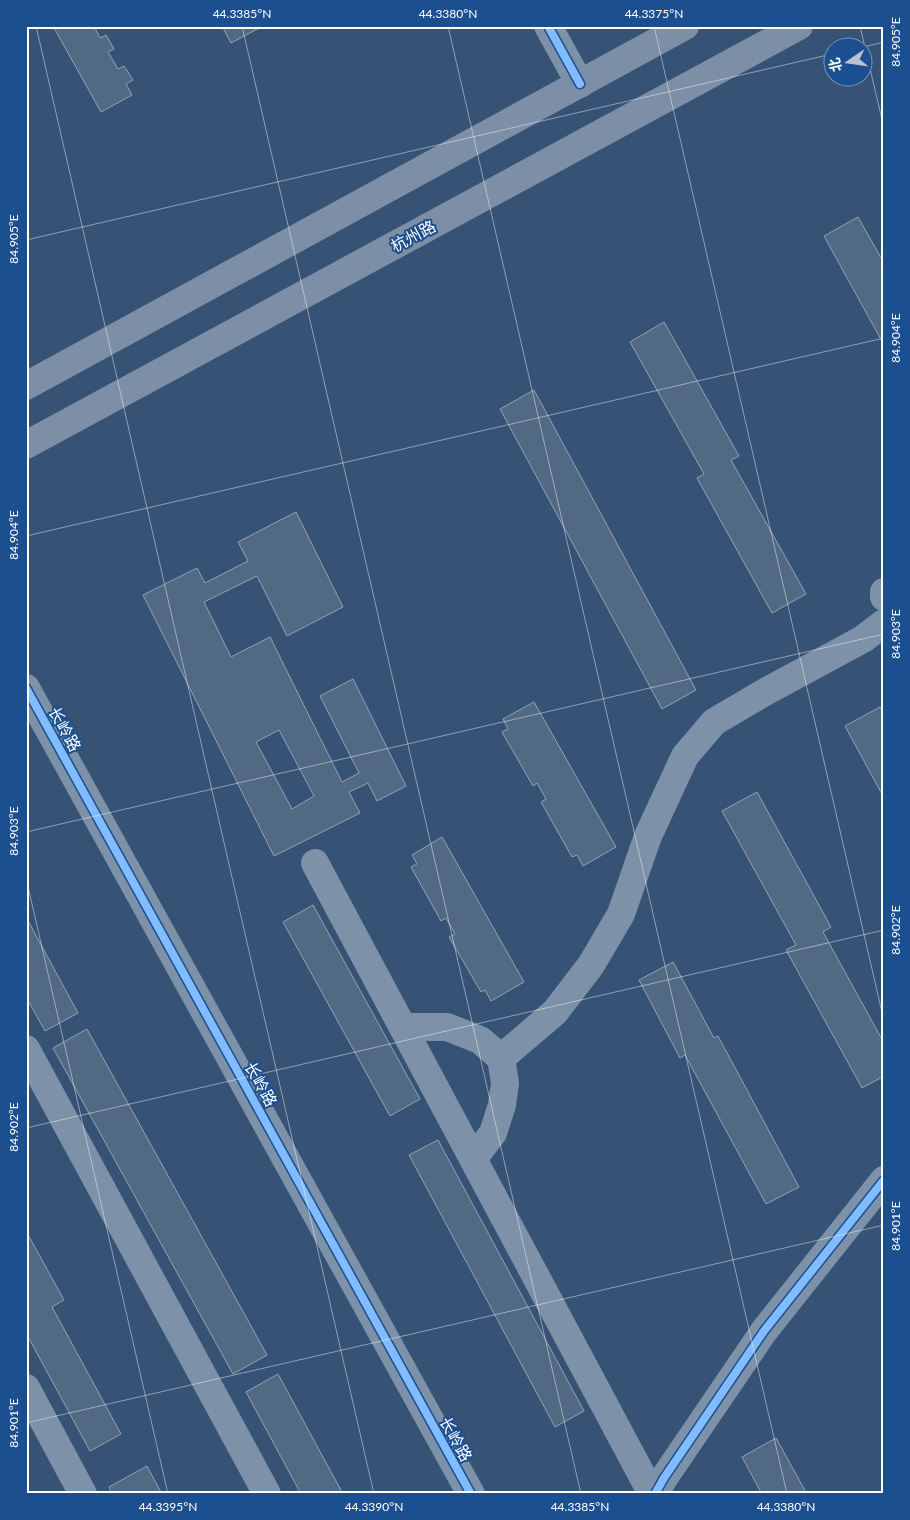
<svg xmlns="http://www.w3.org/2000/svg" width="910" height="1520" viewBox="0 0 910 1520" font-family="Lato,'Noto Sans SC',sans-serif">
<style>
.building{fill:#526984;stroke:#92a2b6;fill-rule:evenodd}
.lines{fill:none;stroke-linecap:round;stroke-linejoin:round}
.minor{stroke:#7d92a8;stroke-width:28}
.major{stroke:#7d8ea7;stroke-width:28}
.cycleway-casing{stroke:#1b4f8f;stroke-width:11}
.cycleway{stroke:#80bcff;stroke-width:8}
.ticks{fill:none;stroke:#fff;stroke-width:1;stroke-opacity:0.45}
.labels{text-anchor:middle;stroke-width:4;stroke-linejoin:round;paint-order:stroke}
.street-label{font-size:16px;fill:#fff;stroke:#1b4f8f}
.neatline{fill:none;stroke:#fff;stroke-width:2}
.ticks-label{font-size:12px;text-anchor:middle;fill:#fff}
</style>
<rect width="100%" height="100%" fill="#365274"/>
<!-- building -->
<path class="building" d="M53,26H94L100,38L106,35L114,49L108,52L118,69L124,66L133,80L126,84L132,95L101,112Z
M222,26H263L231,43Z
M858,217L884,263V345L824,236Z
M664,322L739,456L731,460L806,594L772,613L697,478L704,474L630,342Z
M534,390L696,690L662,709L500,409Z
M296,512L343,607L287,636L257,576L204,602L231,657L270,637L342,782L359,773L320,696L353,679L406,786L377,801L368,783L349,792L360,813L274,856L143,595L197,568L205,583L248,561L238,542ZM279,730L314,796L292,809L256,742Z
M534,702L616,847L583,866L577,855L572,857L541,802L546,799L537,783L533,786L502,732L508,729L503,719Z
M880,707L884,715V798L845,726Z
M757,792L831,927L823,932L884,1043V1076L862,1088L786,950L796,945L722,811Z
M442,837L524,982L491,1001L485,990L481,992L449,937L455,934L446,918L441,921L411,867L417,864L412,855Z
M313,905L420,1099L390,1116L283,922Z
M26,917L78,1013L45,1031L26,997Z
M673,962L714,1038L718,1036L799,1187L766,1204L685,1055L680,1058L639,980Z
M87,1029L267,1355L233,1374L53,1048Z
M438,1140L584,1411L555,1427L409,1155Z
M26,1231L64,1300L52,1307L121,1434L90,1451L26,1333V1316L29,1314L26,1310Z
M278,1374L343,1494H301L246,1392Z
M776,1438L807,1494H762L742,1457Z
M147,1466L162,1494H112L109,1487Z"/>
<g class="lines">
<!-- minor -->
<path class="minor" d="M548,26L580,84
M884,592V597
M26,688L471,1494
M315,863L652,1494
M403,1027H447L480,1040L501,1058L505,1083L502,1105L493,1133L473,1159
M26,1049L267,1494
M501,1058L555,1012L591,965L621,914L648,836L685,756L714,722L765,692L863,639L884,623
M26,1388L83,1494
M655,1494L664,1478L764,1331L884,1180"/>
<!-- major -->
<path class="major" d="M26,386L685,26
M26,445L799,26"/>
<defs>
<path id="cycleway" d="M548,26L580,84
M26,688L471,1494
M655,1494L664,1478L764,1331L884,1180"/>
</defs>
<!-- cycleway casing -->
<use href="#cycleway" class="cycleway-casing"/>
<!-- cycleway -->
<use href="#cycleway" class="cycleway"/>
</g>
<!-- ticks -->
<path class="ticks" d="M36,26L374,1494M242,26L581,1494M448,26L787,1494M654,26L884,1021M860,26L884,128M859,48L884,42M26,240L832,54M26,536L884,338M26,832L884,634M26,878L168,1494M26,1128L884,930M26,1423L884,1225"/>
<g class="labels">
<!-- street labels -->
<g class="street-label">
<text transform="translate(413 236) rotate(-28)" y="6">杭州路</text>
<text transform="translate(65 729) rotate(61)" y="6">长岭路</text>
<text transform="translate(261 1084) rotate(61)" y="6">长岭路</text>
<text transform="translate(456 1439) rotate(61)" y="6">长岭路</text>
</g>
</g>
<!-- border -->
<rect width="910" height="1520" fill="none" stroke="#1b4f8f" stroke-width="55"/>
<!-- north arrow -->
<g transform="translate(848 62) rotate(257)"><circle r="24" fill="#1b4f8f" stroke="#7695bc"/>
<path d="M0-4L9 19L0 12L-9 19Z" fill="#b9c2ce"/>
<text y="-8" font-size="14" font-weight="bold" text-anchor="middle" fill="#ffffff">北</text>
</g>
<rect x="28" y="28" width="854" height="1464" class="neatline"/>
<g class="ticks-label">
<text x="242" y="18">44.3385°N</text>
<text x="448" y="18">44.3380°N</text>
<text x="654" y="18">44.3375°N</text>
<text transform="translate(896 42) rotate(-90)" y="4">84.905°E</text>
<text transform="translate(14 239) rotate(-90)" y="4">84.905°E</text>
<text transform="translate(896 338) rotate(-90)" y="4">84.904°E</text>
<text transform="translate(14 535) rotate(-90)" y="4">84.904°E</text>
<text transform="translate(896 634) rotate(-90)" y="4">84.903°E</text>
<text transform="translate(14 831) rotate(-90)" y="4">84.903°E</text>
<text transform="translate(896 930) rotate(-90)" y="4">84.902°E</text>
<text transform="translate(14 1127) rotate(-90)" y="4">84.902°E</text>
<text transform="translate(896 1226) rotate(-90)" y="4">84.901°E</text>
<text transform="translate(14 1423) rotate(-90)" y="4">84.901°E</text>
<text x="168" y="1511">44.3395°N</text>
<text x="374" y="1511">44.3390°N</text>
<text x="580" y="1511">44.3385°N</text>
<text x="786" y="1511">44.3380°N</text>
</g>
</svg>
